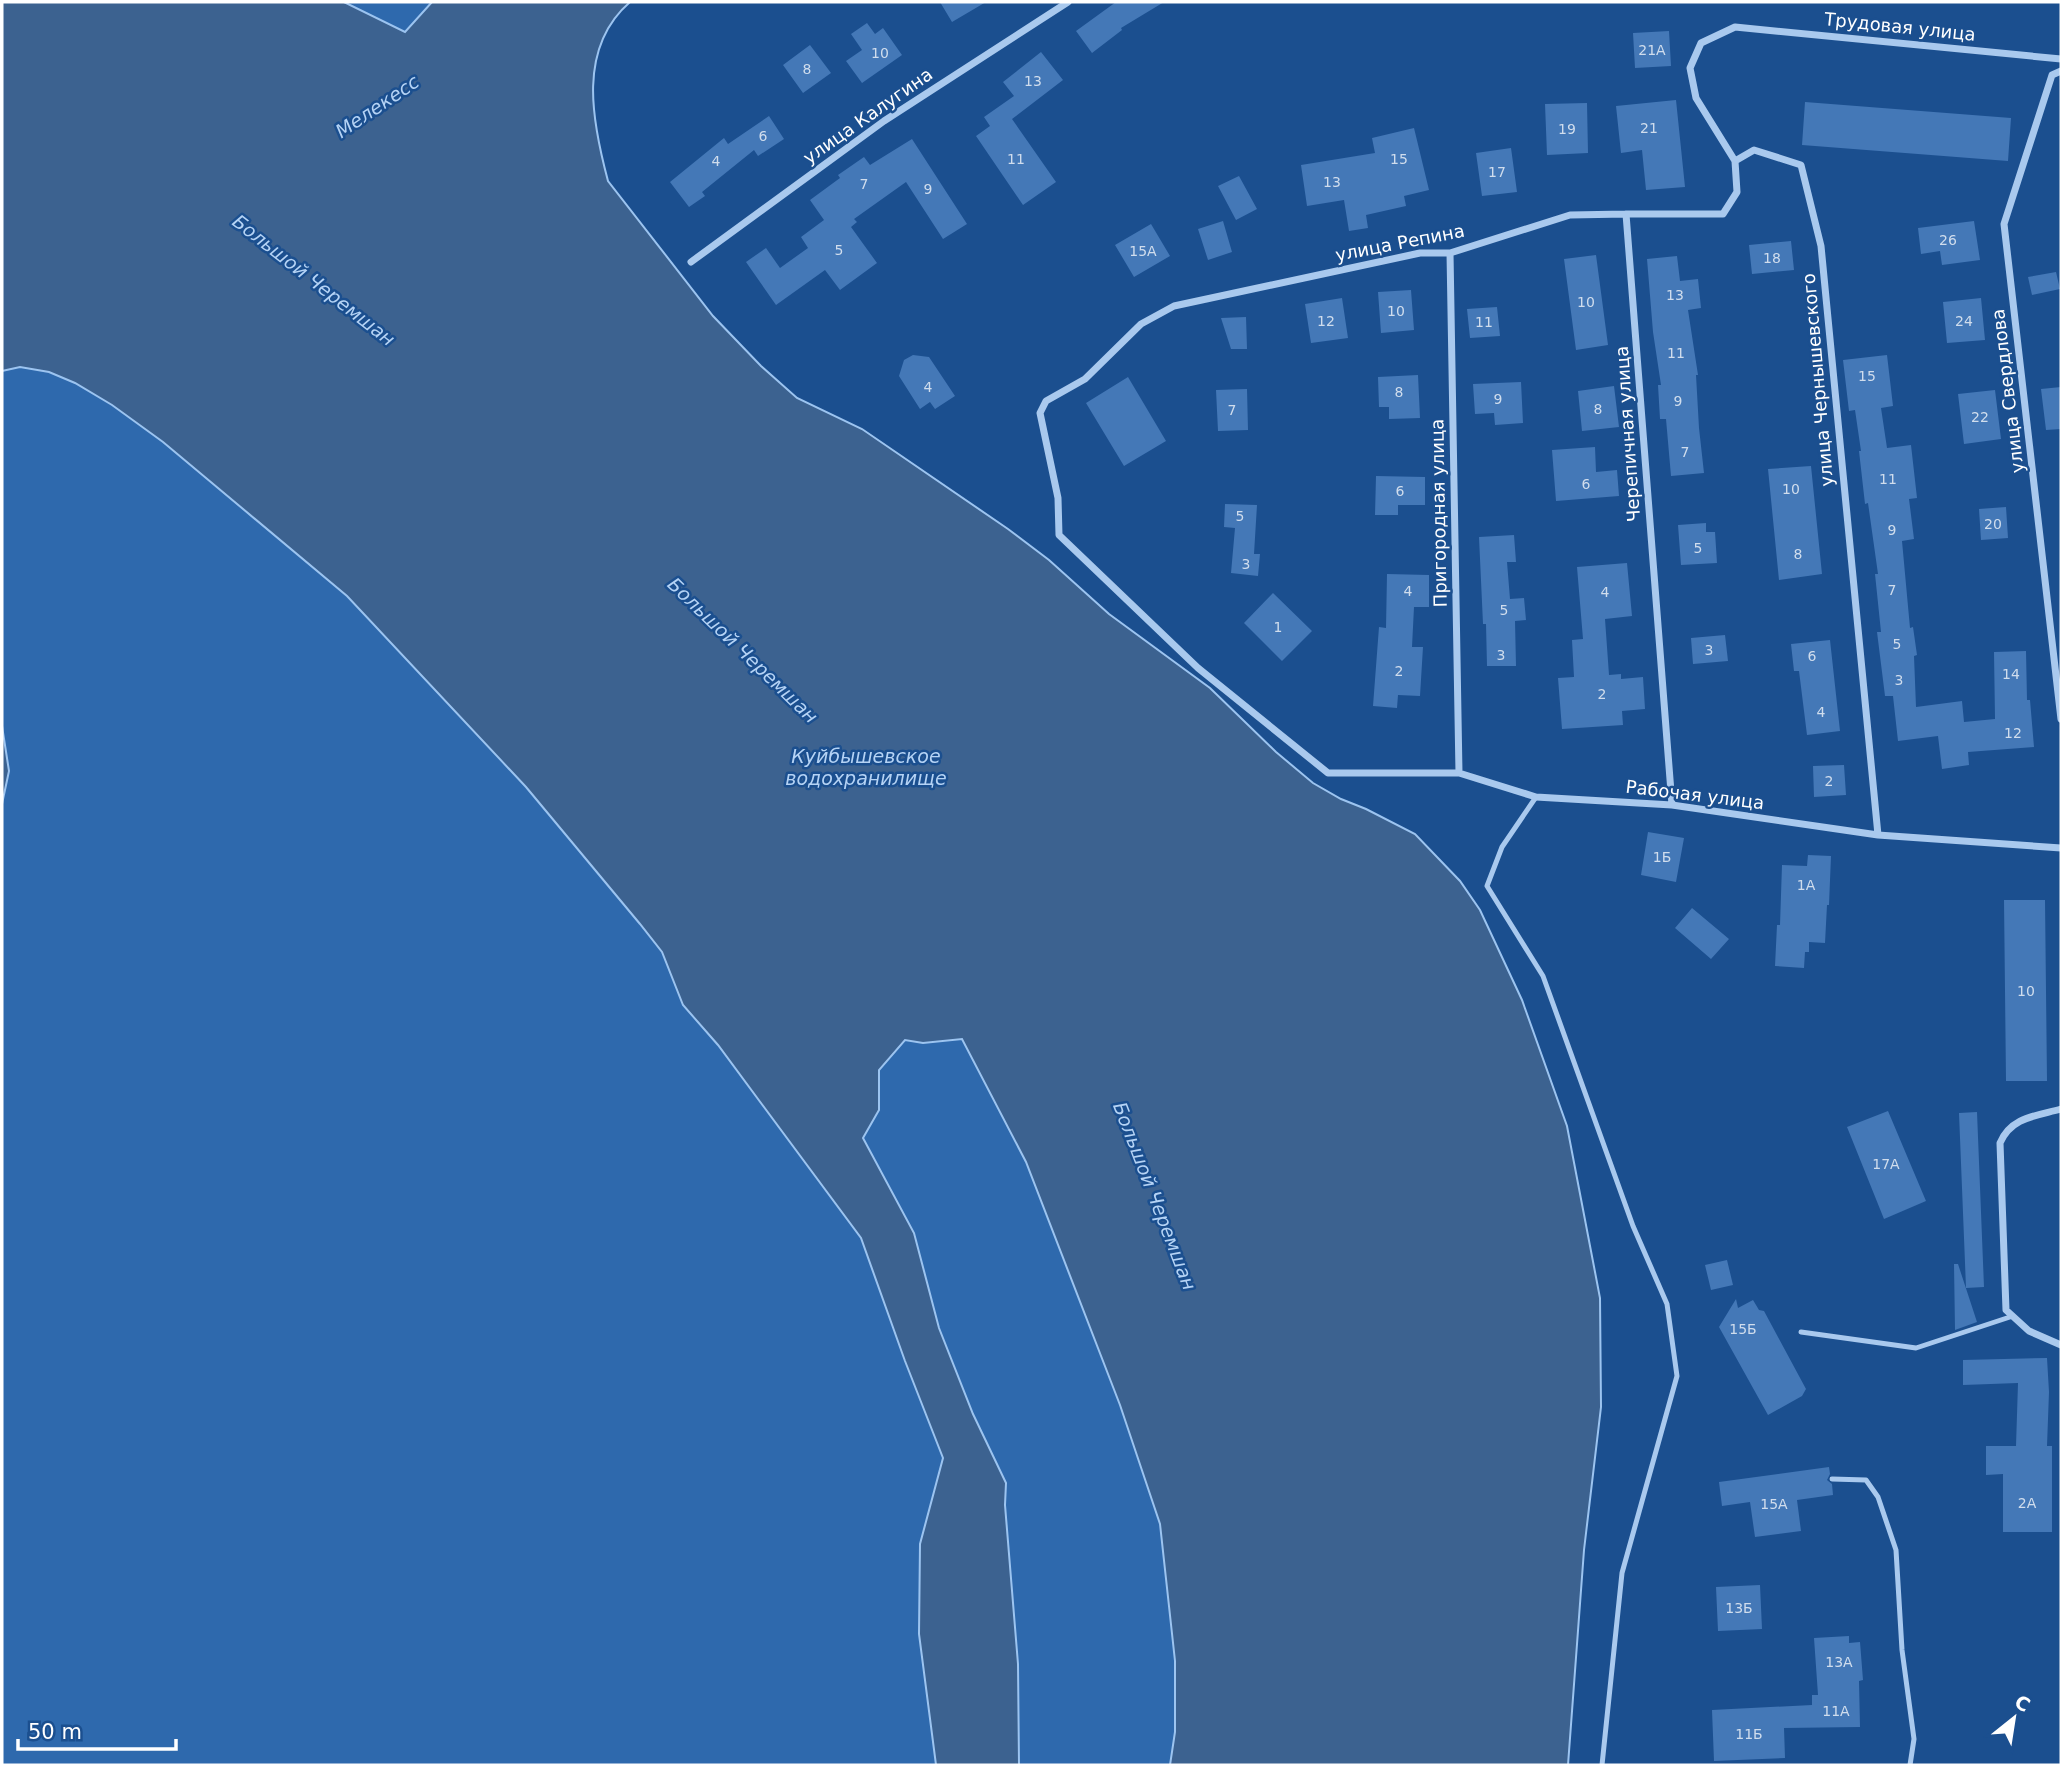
<svg xmlns="http://www.w3.org/2000/svg" width="2063" height="1767" viewBox="0 0 2063 1767" font-family="'DejaVu Sans',sans-serif">
<style>
.green{fill:#2e69ad}
.water{fill:#3c6290;stroke:#9cc4f0;stroke-width:2}
.building{fill:#4478b7}
.lines{fill:none;stroke-linecap:round;stroke-linejoin:round}
.lane{stroke:#a9c9ee;stroke-width:5}
.street{stroke:#a9c9ee;stroke-width:7}
.labels{text-anchor:middle;stroke-width:5;stroke-linejoin:round;paint-order:stroke}
.number-label{font-size:14px;fill:#d0dded}
.street-label{font-size:18px;fill:#fff;stroke:#1b4f8f}
.water-label{font-size:19px;font-style:italic;fill:#b5d3f5;stroke:#1b4f8f}
</style>
<rect width="100%" height="100%" fill="#1b4f8f"/>
<!-- green -->
<path class="green" d="M344,2H432L405,32Z
M20,367L49,372L75,383L112,405L163,442L347,596L526,787L640,924L662,952L683,1005L718,1045L861,1238L905,1361L943,1458L920,1544L919,1634L936,1765H2V804L4,800V732L2,726V371Z
M963,1039L1026,1162L1120,1405L1160,1524L1175,1661V1732L1170,1765H1019L1018,1664L1005,1505L1006,1483L973,1414L939,1328L914,1233L863,1138L879,1110V1070L905,1040L923,1043Z"/>
<!-- water -->
<path class="water" d="M2,2H344L405,32L432,2H630C577,48 592,121 608,181L713,316L761,366L797,398L862,429L1008,529L1049,560L1109,614L1210,688L1276,752L1313,783L1341,799L1366,809L1415,834L1460,881L1480,910L1522,1000L1567,1126L1600,1298L1601,1407L1584,1550L1568,1765H1170L1175,1732V1661L1160,1524L1120,1405L1026,1162L962,1039L923,1043L905,1040L879,1070V1110L863,1138L914,1233L939,1328L973,1414L1006,1483L1005,1505L1018,1664L1019,1765H936L919,1634L920,1544L943,1458L905,1361L861,1238L718,1045L683,1005L662,952L640,924L526,787L347,596L163,442L112,405L75,383L49,372L20,367L2,371Z
M2,726L9,771L2,804Z"/>
<!-- building -->
<path class="building" d="M940,2H986L952,22Z
M1116,2H1164L1121,28L1122,30L1092,53L1076,31Z
M867,23L875,34L883,28L902,55L862,83L846,61L862,50L851,34Z
M1669,31L1671,66L1635,68L1633,33Z
M810,45L831,73L803,93L783,65Z
M1041,52L1063,80L1012,119L1056,182L1023,205L976,136L990,126L984,117L1014,96L1003,82Z
M1676,100L1685,187L1646,190L1642,150L1621,153L1616,106Z
M1805,102L2011,118L2008,161L1802,145Z
M1587,103L1588,153L1547,155L1545,104Z
M769,116L784,139L758,156L754,150L702,192L705,196L689,207L670,182L724,138L728,144Z
M1414,128L1429,190L1404,196L1406,206L1366,215L1368,228L1349,231L1344,200L1307,206L1301,165L1375,153L1372,138Z
M912,139L967,224L943,239L906,182L854,219L857,222L851,227L877,263L840,290L825,270L776,305L746,262L766,248L780,268L808,248L801,237L824,220L810,200L840,178L838,175L864,157L870,165Z
M1511,148L1517,192L1482,196L1476,153Z
M1239,176L1257,209L1236,220L1218,186Z
M1223,221L1232,252L1208,260L1198,229Z
M1974,221L1980,260L1942,265L1940,251L1921,254L1918,228Z
M1151,224L1170,256L1134,277L1115,245Z
M1791,241L1794,270L1752,274L1749,245Z
M1596,255L1608,345L1576,350L1564,259Z
M1677,256L1680,281L1698,279L1701,308L1688,310L1698,375H1696L1699,428L1704,473L1671,476L1666,419H1660L1658,385H1661L1653,332L1647,259Z
M2056,272L2060,289L2032,295L2028,277Z
M1411,290L1414,330L1381,333L1378,292Z
M1342,298L1348,338L1311,343L1305,304Z
M1981,298L1985,340L1947,343L1943,302Z
M1497,307L1500,336L1470,338L1467,309Z
M1246,317L1247,349H1231L1221,318Z
M913,355L929,357L955,396L935,409L930,402L920,409L899,376L904,360Z
M1887,355L1893,406L1881,408L1887,448L1911,445L1917,498L1909,499L1914,539L1902,541L1910,628L1913,627L1917,655L1914,656L1916,707L1962,701L1964,722L1995,719L1994,652L2026,651L2027,700H2030L2034,747L1968,752L1969,765L1942,769L1938,736L1898,741L1893,696H1885L1877,632H1881L1875,574H1878L1868,503L1865,504L1859,451H1861L1855,410L1849,411L1843,360Z
M1418,375L1420,418L1389,419V407H1379L1378,377Z
M1128,377L1166,441L1124,466L1086,403Z
M1521,382L1523,423L1495,425L1494,413L1475,414L1473,384Z
M1614,386L1619,427L1582,431L1578,391Z
M2061,387V429L2046,430L2041,389Z
M1247,389L1248,430L1218,431L1216,390Z
M1995,390L2001,439L1964,444L1958,394Z
M1595,447L1596,472L1617,470L1619,496L1556,501L1552,450Z
M1811,466L1822,574L1779,580L1768,469Z
M1376,476L1425,477V505H1398V515H1375Z
M1225,504L1257,505L1254,554H1260L1258,576L1231,573L1235,528L1224,527Z
M2006,507L2008,538L1981,540L1979,509Z
M1706,523V532H1715L1717,563L1681,565L1678,525Z
M1514,535L1516,562H1507L1510,599L1524,598L1526,620L1515,621L1516,666H1487L1486,624H1483L1479,537Z
M1627,563L1632,616L1605,619L1609,675L1621,674V679L1643,677L1645,709L1622,711L1623,725L1562,729L1558,678L1574,677L1572,640L1583,639L1577,567Z
M1387,574L1429,575V607H1414L1412,647H1423L1420,696L1398,695L1397,708L1373,706L1379,627L1386,628Z
M1273,593L1312,631L1282,661L1244,623Z
M1725,635L1728,661L1693,664L1691,638Z
M1830,640L1840,731L1807,735L1799,671H1794L1791,644Z
M1844,765L1846,795L1814,797L1813,766Z
M1648,832L1684,838L1676,882L1641,875Z
M1808,855L1831,856L1829,905H1827L1825,943L1809,942V952H1805L1804,968L1775,966L1777,925H1780L1782,865L1807,866Z
M2004,900H2045L2047,1081H2006Z
M1692,908L1729,939L1711,959L1675,928Z
M1888,1111L1926,1201L1884,1219L1847,1127Z
M1977,1112L1984,1287L1966,1288L1959,1113Z
M1727,1260L1733,1285L1711,1290L1705,1265Z
M1954,1264H1958L1977,1322L1955,1330Z
M1736,1299L1738,1308L1753,1300L1759,1310L1764,1311L1806,1389L1802,1396L1768,1415L1719,1327Z
M2047,1358L2049,1392L2047,1446H2052V1532H2003V1474L1986,1475V1446H2016L2018,1383L1963,1385V1360Z
M1829,1467L1830,1474L1827,1480L1832,1484L1833,1495L1797,1500L1801,1531L1755,1537L1750,1502L1722,1506L1719,1482Z
M1760,1585L1762,1629L1718,1631L1716,1587Z
M1849,1636V1643L1860,1642L1863,1680L1859,1681L1860,1727L1784,1728L1785,1758L1714,1761L1712,1710L1812,1705V1695H1818L1814,1638Z"/>
<g class="lines">
<!-- lane -->
<path class="lane" d="M1536,797L1502,847L1487,886L1543,976L1633,1226L1667,1304L1677,1376L1622,1573L1602,1765
M1801,1332L1916,1348L2013,1316
M1832,1479L1866,1480L1878,1497L1896,1550L1902,1650L1914,1739L1910,1765"/>
<!-- street -->
<path class="street" d="M2061,71L2052,75L2004,224L2061,719
M1626,214L1570,215L1450,253H1420L1174,306L1141,324L1085,379L1046,401L1040,413L1058,498L1059,535L1198,668L1328,773H1459L1536,797L1672,805L1878,835L2061,848
M1450,253L1459,773
M691,262L884,121L1068,2
M1672,805L1626,214H1723L1737,192L1735,161
M1878,835L1821,246L1801,165L1754,150L1735,161L1696,98L1690,68L1701,43L1735,27L2061,59
M2061,1109C2036,1116 2011,1117 2000,1143L2006,1310L2029,1331L2061,1345"/>
</g>
<g class="labels">
<!-- number labels -->
<g class="number-label">
<text x="1652" y="55">21А</text>
<text x="880" y="58">10</text>
<text x="807" y="74">8</text>
<text x="1033" y="86">13</text>
<text x="1649" y="133">21</text>
<text x="1567" y="134">19</text>
<text x="763" y="141">6</text>
<text x="1016" y="164">11</text>
<text x="1399" y="164">15</text>
<text x="716" y="166">4</text>
<text x="1497" y="177">17</text>
<text x="1332" y="187">13</text>
<text x="864" y="189">7</text>
<text x="928" y="194">9</text>
<text x="1948" y="245">26</text>
<text x="839" y="255">5</text>
<text x="1143" y="256">15А</text>
<text x="1772" y="263">18</text>
<text x="1675" y="300">13</text>
<text x="1586" y="307">10</text>
<text x="1396" y="316">10</text>
<text x="1326" y="326">12</text>
<text x="1964" y="326">24</text>
<text x="1484" y="327">11</text>
<text x="1676" y="358">11</text>
<text x="1867" y="381">15</text>
<text x="928" y="392">4</text>
<text x="1399" y="397">8</text>
<text x="1498" y="404">9</text>
<text x="1678" y="406">9</text>
<text x="1598" y="414">8</text>
<text x="1232" y="415">7</text>
<text x="1980" y="422">22</text>
<text x="1685" y="457">7</text>
<text x="1888" y="484">11</text>
<text x="1586" y="489">6</text>
<text x="1791" y="494">10</text>
<text x="1400" y="496">6</text>
<text x="1240" y="521">5</text>
<text x="1993" y="529">20</text>
<text x="1892" y="535">9</text>
<text x="1698" y="553">5</text>
<text x="1798" y="559">8</text>
<text x="1246" y="569">3</text>
<text x="1892" y="595">7</text>
<text x="1408" y="596">4</text>
<text x="1605" y="597">4</text>
<text x="1504" y="615">5</text>
<text x="1278" y="632">1</text>
<text x="1897" y="649">5</text>
<text x="1709" y="655">3</text>
<text x="1501" y="660">3</text>
<text x="1812" y="661">6</text>
<text x="1399" y="676">2</text>
<text x="2011" y="679">14</text>
<text x="1899" y="685">3</text>
<text x="1602" y="699">2</text>
<text x="1821" y="717">4</text>
<text x="2013" y="738">12</text>
<text x="1829" y="786">2</text>
<text x="1662" y="862">1Б</text>
<text x="1806" y="890">1А</text>
<text x="2026" y="996">10</text>
<text x="1886" y="1169">17А</text>
<text x="1743" y="1334">15Б</text>
<text x="2027" y="1508">2А</text>
<text x="1774" y="1509">15А</text>
<text x="1739" y="1613">13Б</text>
<text x="1839" y="1667">13А</text>
<text x="1836" y="1716">11А</text>
<text x="1749" y="1739">11Б</text>
</g>
<!-- street labels -->
<g class="street-label">
<text transform="translate(1900 27) rotate(6)" y="6">Трудовая улица</text>
<text transform="translate(868 116) rotate(-35)" y="6">улица Калугина</text>
<text transform="translate(1400 243) rotate(-11)" y="6">улица Репина</text>
<text transform="translate(1818 380) rotate(-95)" y="6">улица Чернышевского</text>
<text transform="translate(2008 391) rotate(-97)" y="6">улица Свердлова</text>
<text transform="translate(1628 434) rotate(-94)" y="6">Черепичная улица</text>
<text transform="translate(1439 513) rotate(-91)" y="6">Пригородная улица</text>
<text transform="translate(1695 795) rotate(7)" y="6">Рабочая улица</text>
</g>
<!-- water labels -->
<g class="water-label">
<text transform="translate(377 106) rotate(-34)" y="7">Мелекесс</text>
<text transform="translate(314 280) rotate(38)" y="7">Большой Черемшан</text>
<text transform="translate(743 650) rotate(44)" y="7">Большой Черемшан</text>
<text x="866" y="763">Куйбышевское<tspan x="866" dy="22">водохранилище</tspan></text>
<text transform="translate(1155 1196) rotate(69)" y="7">Большой Черемшан</text>
</g>
</g>
<!-- border -->
<rect width="2063" height="1767" fill="none" stroke="#ffffff" stroke-width="7"/>
<!-- north arrow -->
<g transform="translate(2014 1718) rotate(30)" stroke="#1b4f8f" stroke-width="5" paint-order="stroke">
<path d="M0-5L12 26L0 18L-12 26Z" fill="#ffffff"/>
<text y="-10" font-size="19" font-weight="bold" text-anchor="middle" fill="#ffffff">С</text>
</g>
<!-- scale -->
<path d="M18 1739v10h158v-10" fill="none" stroke="#ffffff" stroke-width="3.5"/>
<text x="28" y="1739" font-size="21" fill="#ffffff" stroke="#1b4f8f" stroke-width="5" paint-order="stroke">50 m</text>
</svg>
